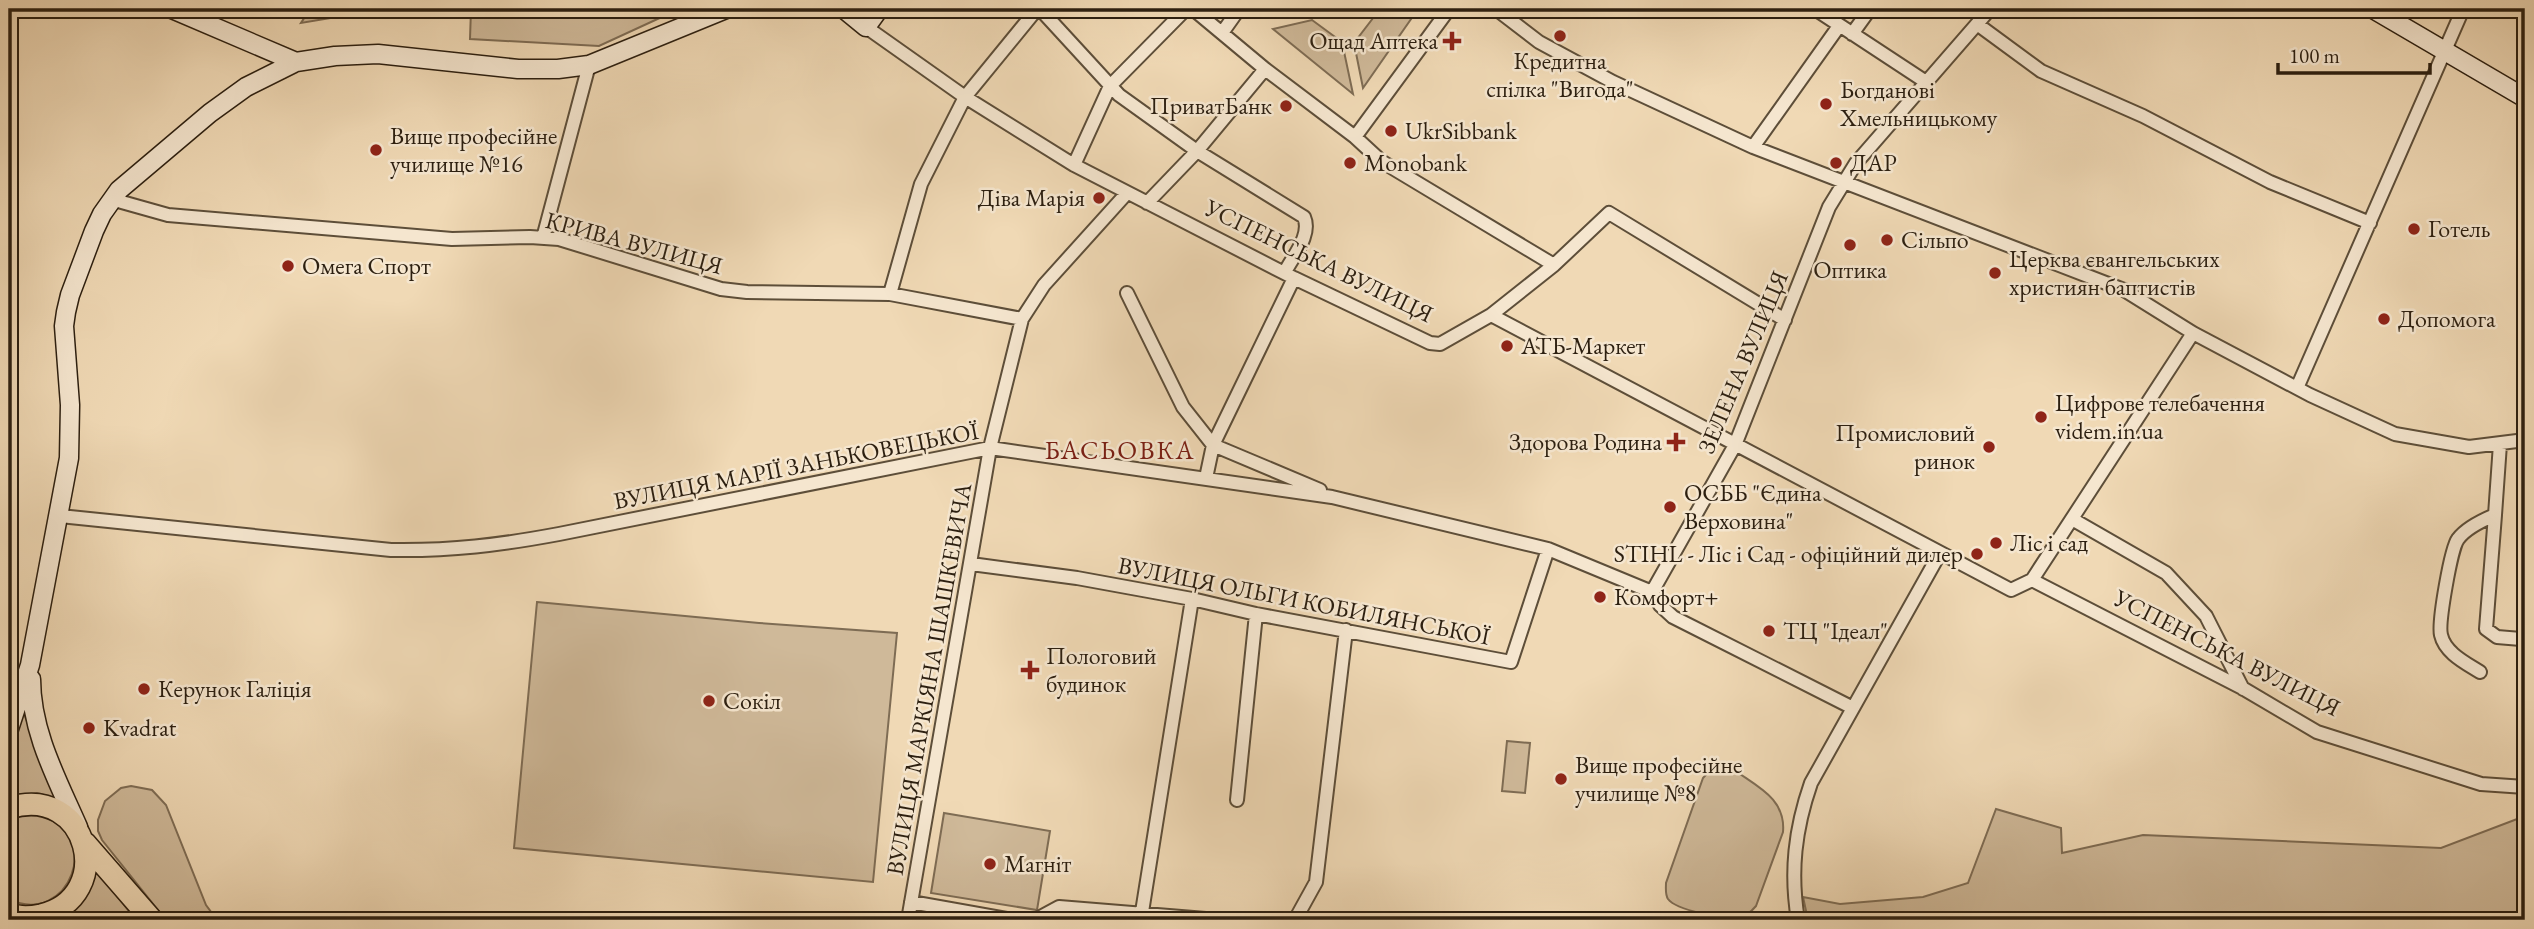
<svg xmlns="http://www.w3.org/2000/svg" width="2534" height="929" viewBox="0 0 2534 929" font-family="'EB Garamond',serif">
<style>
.green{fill:#cfb999;stroke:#7e6c54;stroke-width:2}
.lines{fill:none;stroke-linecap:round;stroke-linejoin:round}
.street-casing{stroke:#5d4e39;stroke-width:16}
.secondary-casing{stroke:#2c1f10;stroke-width:21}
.highway-casing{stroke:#2c1f10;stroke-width:24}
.street{stroke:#f5e6cf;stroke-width:12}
.secondary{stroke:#f5e6cf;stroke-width:18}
.highway{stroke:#f0d9b5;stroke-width:21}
.poi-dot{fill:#8f2418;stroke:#f5e6cf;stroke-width:2.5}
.labels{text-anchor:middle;stroke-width:5;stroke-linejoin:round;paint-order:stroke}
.poi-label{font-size:24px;fill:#2c1f10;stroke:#f5e6cf;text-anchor:start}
.street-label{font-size:24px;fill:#2c1f10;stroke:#f5e6cf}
.neighbourhood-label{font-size:26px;letter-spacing:2px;fill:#7a1f14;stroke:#f5e6cf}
</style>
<rect width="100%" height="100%" fill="#f0d9b5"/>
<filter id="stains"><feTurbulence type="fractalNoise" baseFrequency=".00286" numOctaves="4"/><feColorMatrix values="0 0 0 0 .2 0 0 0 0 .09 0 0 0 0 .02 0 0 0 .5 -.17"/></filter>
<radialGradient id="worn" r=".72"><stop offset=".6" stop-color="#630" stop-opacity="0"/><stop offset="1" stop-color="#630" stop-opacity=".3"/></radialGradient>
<!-- green -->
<path class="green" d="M310,9H346L342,16L301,23Z
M471,9H684L664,16L599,46L470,39Z
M1250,9H1305L1302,13L1245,15Z
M1380,9H1418L1363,88L1354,43Z
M1312,20L1342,42L1353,94L1273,29Z
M537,602L759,623L897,633L873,882L514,848Z
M22,709L58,799L37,793L9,797V754Z
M1507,741L1530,743L1525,793L1502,791Z
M1721,765L1730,767C1755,786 1786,797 1783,832L1756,906C1751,912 1746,917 1738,918C1725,920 1676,910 1668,899C1665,894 1666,889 1666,883L1703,778L1712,768Z
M131,786L152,790L166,805L206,905L217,920H166L102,840L98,831V820L105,801L121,788Z
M1996,809L2061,828L2062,853L2143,835L2441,848L2525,816V920H1808L1803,897L1840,904L1923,897L1968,883Z
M33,813C110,832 67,929 9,899V819L19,814Z
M944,813L1050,831L1037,910L931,893Z
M96,870L136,920H61C81,908 88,892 96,870Z"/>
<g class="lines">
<defs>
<path id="street" d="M1040,9L1119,95L1197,151L1304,217C1312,235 1293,256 1285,272
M1193,9L1265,69L1355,137L1381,161L1554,265
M1496,9L1539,42L1613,82L1753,147L2124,290L2193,333L2310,395L2395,434L2469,447L2525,440
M1815,9L1926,82
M1977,24L2041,71L2143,116L2270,182L2370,223
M866,27L965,97L1074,165L1294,278L1430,343L1440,344L1491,315L2011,590L2032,580L2193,333
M1222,33L1239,9
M1852,34L1870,9
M1355,137L1449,9
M1753,147L1839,26
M1074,165L1110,86L1186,9
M111,199L168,215L452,239L530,237L559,239L721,289L747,292L890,294L1022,319
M1147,203L1197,151L1265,69
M543,238L589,65
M1127,293L1183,407L1213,445L1320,490
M890,294L921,184L965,97L1037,9
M1491,315L1554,265L1609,213L1785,320
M2297,388L2463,9
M1206,478L1213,445L1294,278
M2495,515L2486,629L2497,637L2521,639L2525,635
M60,516L391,550C451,551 500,545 559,534L990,448L1332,497L1548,549L1652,592
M2072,519L2166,573L2206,616L2243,689
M971,564L1077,578L1192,599L1256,614L1511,662L1548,549
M2032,580L2244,689L2317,732L2481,784L2525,787
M1652,592L1735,445L1829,207L1856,163L1990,9
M1652,592L1660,605L1673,617L1853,708
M2480,672C2466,663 2445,653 2441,635C2438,623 2451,548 2458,539C2466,528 2483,520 2495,515L2500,444
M1237,800L1256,614
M911,902L1012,920
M1142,912L1192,599
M908,920L990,448L1022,319L1044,285L1127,193
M1035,920L1059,907L1218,920
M1295,920L1316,882L1346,630
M1798,920C1790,872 1795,829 1811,783L1940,553"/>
<path id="secondary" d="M172,9L296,62
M844,9L866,27L879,9
M2373,9L2525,98
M31,679C31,732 57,779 78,827
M9,729L30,665L69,458L70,405L64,326L66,312L70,295L94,231L102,214L119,190L210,113L246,87L296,62L335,56L378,54L518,69H558L589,65L726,9"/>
<path id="highway" d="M9,808C89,783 117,897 41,915C31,917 18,918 9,913
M85,843L152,920"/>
</defs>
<!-- street casing -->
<use href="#street" class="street-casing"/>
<!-- secondary casing -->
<use href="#secondary" class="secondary-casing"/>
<!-- highway casing -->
<use href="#highway" class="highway-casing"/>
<!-- street -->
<use href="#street" class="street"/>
<!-- secondary -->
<use href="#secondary" class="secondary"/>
<!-- highway -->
<use href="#highway" class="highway"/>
</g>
<!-- markers -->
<g class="poi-dot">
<circle cx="1560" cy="36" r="7"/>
<path d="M1448.5 30.5h7v7h7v7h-7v7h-7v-7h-7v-7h7z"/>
<circle cx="1826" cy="104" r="7"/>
<circle cx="1286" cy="106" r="7"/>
<circle cx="1391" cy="131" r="7"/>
<circle cx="376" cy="150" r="7"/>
<circle cx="1350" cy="163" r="7"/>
<circle cx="1836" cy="163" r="7"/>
<circle cx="1099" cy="198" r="7"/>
<circle cx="2414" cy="229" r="7"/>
<circle cx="1887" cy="240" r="7"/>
<circle cx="1850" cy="245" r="7"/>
<circle cx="288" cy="266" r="7"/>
<circle cx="1995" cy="273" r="7"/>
<circle cx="2384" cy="319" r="7"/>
<circle cx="1507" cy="346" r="7"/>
<circle cx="2041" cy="417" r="7"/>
<path d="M1672.5 431.5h7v7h7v7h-7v7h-7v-7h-7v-7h7z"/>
<circle cx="1989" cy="447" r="7"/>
<circle cx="1670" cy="507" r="7"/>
<circle cx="1996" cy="543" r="7"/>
<circle cx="1977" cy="554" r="7"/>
<circle cx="1600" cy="597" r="7"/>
<circle cx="1769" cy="631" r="7"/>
<path d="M1026.5 659.5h7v7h7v7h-7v7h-7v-7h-7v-7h7z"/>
<circle cx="144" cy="689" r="7"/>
<circle cx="709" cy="701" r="7"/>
<circle cx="89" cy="728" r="7"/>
<circle cx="1561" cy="779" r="7"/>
<circle cx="990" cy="864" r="7"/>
</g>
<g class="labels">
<!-- poi labels -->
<g class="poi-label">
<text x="1438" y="49" text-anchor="end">Ощад Аптека</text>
<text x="1560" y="69" text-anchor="middle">Кредитна<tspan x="1560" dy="28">спілка "Вигода"</tspan></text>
<text x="1840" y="98">Богданові<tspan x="1840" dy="28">Хмельницькому</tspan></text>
<text x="1272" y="114" text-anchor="end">ПриватБанк</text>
<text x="1405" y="139">UkrSibbank</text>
<text x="390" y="144">Вище професійне<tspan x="390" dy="28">училище №16</tspan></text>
<text x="1364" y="171">Monobank</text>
<text x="1850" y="171">ДАР</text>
<text x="1085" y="206" text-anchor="end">Діва Марія</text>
<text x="2428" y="237">Готель</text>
<text x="1901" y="248">Сільпо</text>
<text x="2009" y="267">Церква євангельських<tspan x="2009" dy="28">християн баптистів</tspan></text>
<text x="302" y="274">Омега Спорт</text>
<text x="1850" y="278" text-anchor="middle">Оптика</text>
<text x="2398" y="327">Допомога</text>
<text x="1521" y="354">АТБ-Маркет</text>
<text x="2055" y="411">Цифрове телебачення<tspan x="2055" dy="28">videm.in.ua</tspan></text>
<text x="1975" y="441" text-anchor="end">Промисловий<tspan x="1975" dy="28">ринок</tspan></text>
<text x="1662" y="450" text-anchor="end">Здорова Родина</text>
<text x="1684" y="501">ОСББ "Єдина<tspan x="1684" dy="28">Верховина"</tspan></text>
<text x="2010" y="551">Ліс і сад</text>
<text x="1963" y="562" text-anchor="end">STIHL - Ліс і Сад - офіційний дилер</text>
<text x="1614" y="605">Комфорт+</text>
<text x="1783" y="639">ТЦ "Ідеал"</text>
<text x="1046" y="664">Пологовий<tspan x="1046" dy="28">будинок</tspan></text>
<text x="158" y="697">Керунок Галіція</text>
<text x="723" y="709">Сокіл</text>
<text x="103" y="736">Kvadrat</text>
<text x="1575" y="773">Вище професійне<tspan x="1575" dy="28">училище №8</tspan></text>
<text x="1004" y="872">Магніт</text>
</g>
<!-- street labels -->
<g class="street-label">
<text transform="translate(634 243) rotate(15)" y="8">КРИВА ВУЛИЦЯ</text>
<text transform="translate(1319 261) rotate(26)" y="8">УСПЕНСЬКА ВУЛИЦЯ</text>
<text transform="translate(1743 362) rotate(-67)" y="8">ЗЕЛЕНА ВУЛИЦЯ</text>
<text transform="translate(796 466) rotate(-11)" y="8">ВУЛИЦЯ МАРІЇ ЗАНЬКОВЕЦЬКОЇ</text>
<text transform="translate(1304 601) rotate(11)" y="8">ВУЛИЦЯ ОЛЬГИ КОБИЛЯНСЬКОЇ</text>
<text transform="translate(2227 653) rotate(27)" y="8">УСПЕНСЬКА ВУЛИЦЯ</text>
<text transform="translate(929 679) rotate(-80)" y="8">ВУЛИЦЯ МАРКІЯНА ШАШКЕВИЧА</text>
</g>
<!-- neighbourhood labels -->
<g class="neighbourhood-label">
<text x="1120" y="459">БАСЬОВКА</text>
</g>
</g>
<!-- margin -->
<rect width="2534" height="929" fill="none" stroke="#f0d9b5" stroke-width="35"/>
<rect x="10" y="10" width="2513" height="908" fill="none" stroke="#2c1f10" stroke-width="3.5"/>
<rect x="18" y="18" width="2499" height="894" fill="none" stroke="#2c1f10" stroke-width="2"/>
<!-- scale -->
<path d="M2278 63v10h152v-10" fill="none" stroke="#2c1f10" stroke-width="3.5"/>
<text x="2289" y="63" font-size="21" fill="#2c1f10" stroke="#f5e6cf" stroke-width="5" paint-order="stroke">100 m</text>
<rect width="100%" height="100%" filter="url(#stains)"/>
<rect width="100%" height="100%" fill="url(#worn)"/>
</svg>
